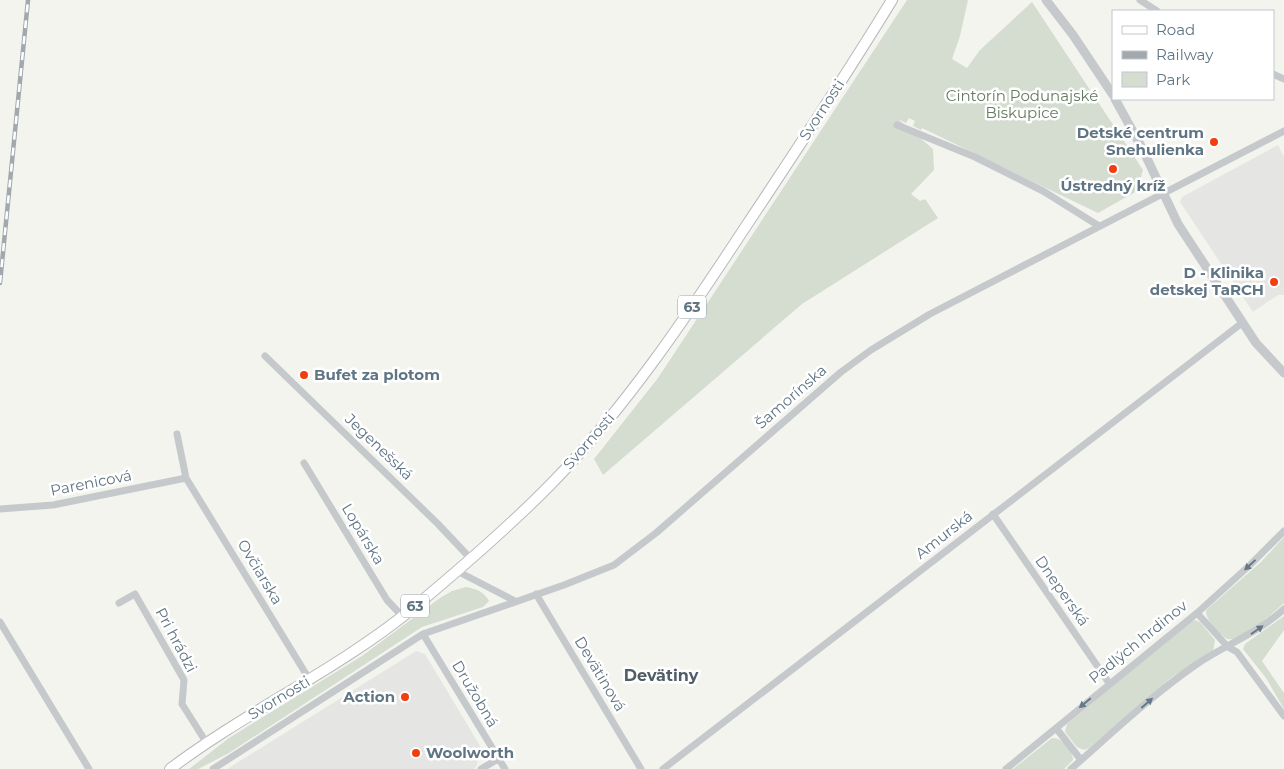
<svg xmlns="http://www.w3.org/2000/svg" width="1284" height="769" viewBox="0 0 1284 769" font-family="Montserrat,sans-serif">
<style>
.built{fill:#e5e6e3}
.green{fill:#d5dcd0}
.lines{fill:none;stroke-linecap:round;stroke-linejoin:round}
.primary-casing{stroke:#b6babe;stroke-width:12}
.minor{stroke:#c6c9cc;stroke-width:7}
.tertiary{stroke:#c6c9cc;stroke-width:9}
.primary{stroke:#fff;stroke-width:10}
.rail-casing{stroke:#a1a8ae;stroke-width:4.5}
.rail{stroke:#fff;stroke-width:2.5;stroke-dasharray:8;stroke-linecap:butt}
.oneway{fill:#657988}
.poi-dot{fill:#f43d0f;stroke:#fff;stroke-width:2}
.labels{text-anchor:middle;stroke-width:5;stroke-linejoin:round;paint-order:stroke}
.shield{fill:#fff;stroke:#909ea9;stroke-width:1}
.shield-label{font-size:14px;font-weight:bold;fill:#607584}
.park-label{font-size:15px;fill:#667a5f;stroke:#fff}
.street-label{font-size:15px;fill:#607584;stroke:#fff}
.poi-label{font-size:15px;font-weight:bold;fill:#607584;stroke:#fff;text-anchor:end}
.neighbourhood-label{font-size:16px;font-weight:bold;fill:#4f5e68;stroke:#fff}
</style>
<rect width="100%" height="100%" fill="#f4f4ef"/>
<!-- built -->
<path class="built" d="M1278,145L1284,157V295H1278L1253,312L1180,202L1182,197Z
M416,651L425,654L482,749L476,767L473,769H227Z"/>
<!-- green -->
<path class="green" d="M907,0H968L960,36L952,59L967,68L980,50L1032,2L1143,170L1137,191L1098,213L922,128L921,130L913,126L915,121L909,118L906,123L898,119L933,149L934,170L911,194L920,201L925,199L938,218L802,304L603,475L594,459L658,378Z
M1284,537V603C1273,613 1241,642 1227,639C1219,633 1205,620 1206,610L1261,562Z
M466,587C477,589 483,591 489,601L483,607L422,627L229,753L198,769H189L229,738L362,656L440,598L452,591Z
M1284,616V630L1262,661L1284,693V709L1266,678L1243,649L1245,644Z
M1195,620L1200,622L1215,640L1213,651L1172,677L1089,748L1084,750L1077,747L1065,732L1067,724L1189,622Z
M1052,738C1061,737 1073,750 1073,760L1064,769H1013Z"/>
<g class="lines">
<defs>
<path id="primary" d="M170,769C247,711 337,670 412,609C460,569 508,528 552,483C627,406 687,316 746,226C796,151 845,77 892,0"/>
</defs>
<!-- primary casing -->
<use href="#primary" class="primary-casing"/>
<!-- minor -->
<path class="minor" d="M1140,0L1157,11
M1273,74L1284,79
M897,125L975,157L1043,191L1099,226
M265,356L438,524L471,559
M177,434L186,478L306,674V682
M304,463L387,600L402,616
M0,509L53,505L186,478
M993,514L1109,683
M457,571L515,601
M536,594L641,769
M119,603L135,594L184,680L182,704L206,742
M1197,613L1228,647L1237,652L1284,716
M0,622L89,769
M423,634L505,769
M1056,728L1081,760
M213,769L423,634L564,585L614,565L656,533L841,372L871,350L930,314L1284,131
M481,769L498,759
M663,769L1242,323
M1006,769L1197,613L1250,565L1284,531
M1071,769C1112,733 1152,695 1197,664C1227,644 1256,634 1284,609"/>
<!-- tertiary -->
<path class="tertiary" d="M1046,0L1073,35L1113,95
M1115,99L1142,148L1178,224L1256,343L1284,373"/>
<!-- primary -->
<use href="#primary" class="primary"/>
<defs>
<path id="rail" d="M0,283L28,0"/>
</defs>
<!-- rail casing -->
<use href="#rail" class="rail-casing"/>
<!-- rail -->
<use href="#rail" class="rail"/>
</g>
<!-- one-way arrows -->
<defs><path id="oneway-solid" d="M-6-.8H1V-3.2L6.5 0L1 3.2V.8H-6Z" transform="scale(1.25)"/></defs>
<g class="oneway">
<use href="#oneway-solid" transform="translate(1250 565) rotate(137)"/>
<use href="#oneway-solid" transform="translate(1257 630) rotate(-35)"/>
<use href="#oneway-solid" transform="translate(1085 703) rotate(140)"/>
<use href="#oneway-solid" transform="translate(1147 703) rotate(-41)"/>
</g>
<!-- markers -->
<g class="poi-dot">
<circle cx="1214" cy="142" r="5"/>
<circle cx="1113" cy="169" r="5"/>
<circle cx="1274" cy="282" r="5"/>
<circle cx="304" cy="375" r="5"/>
<circle cx="405" cy="697" r="5"/>
<circle cx="416" cy="753" r="5"/>
</g>
<g class="labels">
<!-- shield labels -->
<g class="shield">
<rect x="678" y="295.5" width="28" height="23" rx="4"/>
<rect x="401" y="594.5" width="28" height="23" rx="4"/>
</g>
<g class="shield-label">
<text x="692" y="312">63</text>
<text x="415" y="611">63</text>
</g>
<!-- park labels -->
<g class="park-label">
<text x="1022" y="101">Cintorín Podunajské<tspan x="1022" dy="17">Biskupice</tspan></text>
</g>
<!-- street labels -->
<g class="street-label">
<text transform="translate(822 110) rotate(-57)" y="5">Svornosti</text>
<text transform="translate(791 397) rotate(-41)" y="5">Šamorínska</text>
<text transform="translate(589 441) rotate(-49)" y="5">Svornosti</text>
<text transform="translate(379 447) rotate(44)" y="5">Jegenešská</text>
<text transform="translate(91 483) rotate(-11)" y="5">Parenicová</text>
<text transform="translate(363 534) rotate(59)" y="5">Lopárska</text>
<text transform="translate(944 535) rotate(-38)" y="5">Amurská</text>
<text transform="translate(260 572) rotate(59)" y="5">Ovčiarska</text>
<text transform="translate(1062 591) rotate(55)" y="5">Dneperská</text>
<text transform="translate(176 640) rotate(62)" y="5">Pri hrádzi</text>
<text transform="translate(1138 642) rotate(-39)" y="5">Padlých hrdinov</text>
<text transform="translate(600 674) rotate(59)" y="5">Devätinová</text>
<text transform="translate(475 694) rotate(59)" y="5">Družobná</text>
<text transform="translate(279 698) rotate(-31)" y="5">Svornosti</text>
</g>
<!-- poi labels -->
<g class="poi-label">
<text x="1204" y="138">Detské centrum<tspan x="1204" dy="17">Snehulienka</tspan></text>
<text x="1113" y="191" text-anchor="middle">Ústredný kríž</text>
<text x="1264" y="278">D - Klinika<tspan x="1264" dy="17">detskej TaRCH</tspan></text>
<text x="314" y="380" text-anchor="start">Bufet za plotom</text>
<text x="395" y="702">Action</text>
<text x="426" y="758" text-anchor="start">Woolworth</text>
</g>
<!-- neighbourhood labels -->
<g class="neighbourhood-label">
<text x="661" y="681">Devätiny</text>
</g>
</g>
<!-- legend -->
<rect x="1112" y="10" width="162" height="90" fill="#ffffff" stroke="#bfc8ce"/>
<rect x="1122" y="26" width="25" height="8" fill="#ffffff" stroke="#bfc8ce"/>
<text x="1156" y="35" font-size="15" fill="#607584">Road</text>
<rect x="1122" y="51" width="25" height="8" fill="#a1a8ae" stroke="#bfc8ce"/>
<text x="1156" y="60" font-size="15" fill="#607584">Railway</text>
<rect x="1122" y="72" width="25" height="15" fill="#d5dcd0" stroke="#bfc8ce"/>
<text x="1156" y="85" font-size="15" fill="#607584">Park</text>
</svg>
